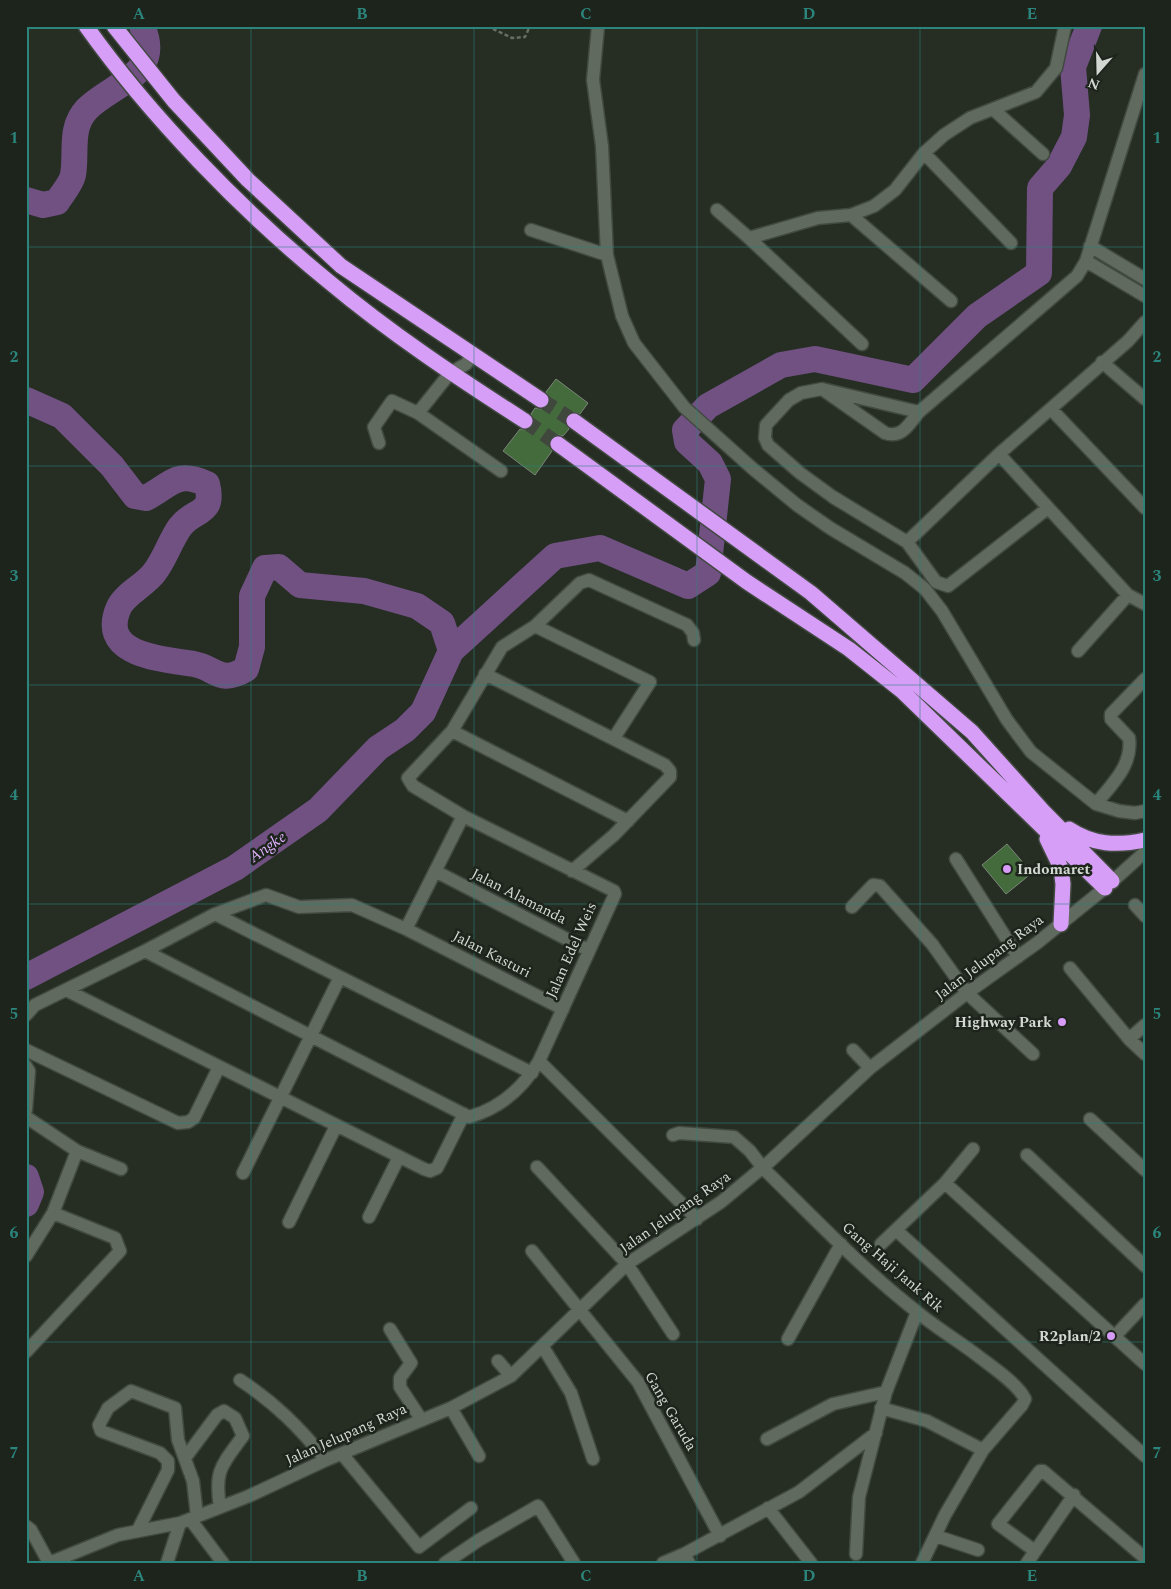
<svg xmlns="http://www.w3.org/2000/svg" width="1171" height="1589" viewBox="0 0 1171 1589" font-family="Spectral,serif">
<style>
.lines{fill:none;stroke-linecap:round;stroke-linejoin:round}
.river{stroke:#705182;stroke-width:26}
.building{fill:#436b3c;stroke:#7b8579}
.highway-tunnel{stroke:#40483e;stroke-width:15;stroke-dasharray:15 8;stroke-linecap:butt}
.minor-casing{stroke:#414940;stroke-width:15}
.highway-casing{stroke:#414940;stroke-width:18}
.path{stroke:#666d64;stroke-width:2.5;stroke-dasharray:4 2.5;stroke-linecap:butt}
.minor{stroke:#606a5e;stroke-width:12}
.highway{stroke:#d69ef7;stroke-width:15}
.grid{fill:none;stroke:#2c857d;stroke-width:1;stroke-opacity:0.55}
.poi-dot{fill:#d79bf9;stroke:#1c241b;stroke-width:2}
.labels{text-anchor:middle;stroke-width:5;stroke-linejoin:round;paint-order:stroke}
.poi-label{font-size:15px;font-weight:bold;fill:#d3d9d2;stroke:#1c241b;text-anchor:end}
.street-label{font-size:15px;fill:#d3d9d2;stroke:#1c241b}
.water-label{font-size:16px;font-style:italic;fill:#e0b0fd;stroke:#1c241b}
.neatline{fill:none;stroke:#2c857d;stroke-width:2}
.grid-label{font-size:16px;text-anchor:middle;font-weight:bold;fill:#2c857d}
</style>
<rect width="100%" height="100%" fill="#262e24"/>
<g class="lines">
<!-- river -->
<path class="river" d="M26,200L43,205L57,202C62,194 71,184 73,175C77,152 69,128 87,109C113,83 164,75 142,26
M26,400L62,416L112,466L135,496L146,498C172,484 177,470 207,484C215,516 194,508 180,527C170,541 165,559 154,573C145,585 125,594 119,607C97,656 164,659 194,664C216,668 220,685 246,669L252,647V596L265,568L279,567L300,585L364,591L417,606L442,623L451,651
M26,977L235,868L318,810L378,748L405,730L423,712L451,651L555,556L600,548L688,586L708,573L718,479L710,463L687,442L685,430L708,406L781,365L815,359L913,380L977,316L1039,273L1040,188L1059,166L1074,137L1077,115L1073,67L1089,26
M26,1177L31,1192L26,1204"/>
</g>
<!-- building -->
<path class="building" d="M556,379L588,403L580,414L574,412L567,415L565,421L569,429L563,436L559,435L551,438L549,443L552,451L535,475L503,451L520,429L525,430L533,426L534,421L531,414L535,408L541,409L548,406L550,400L546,392Z
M1007,844L1032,873L1006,894L982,865Z"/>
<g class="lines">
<!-- highway-tunnel -->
<path class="highway-tunnel" d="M541,400L574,421
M525,421L558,444"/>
<defs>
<path id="minor" d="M598,26L593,80L602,146L607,255L622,316L634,343L684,407L752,468L797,505L830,528L905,573L925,589L942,611L1007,720L1031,752L1096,804L1119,811L1135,813L1145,811
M994,110L1043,154
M924,153L1011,243
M717,210L749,238
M851,215L951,301
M531,230L607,255
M1090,246L1145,279
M1086,261L1145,296
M862,344L749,238L818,218L851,215L874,206L895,190L924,153L944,135L970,118L1036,92L1056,68L1065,26
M473,354L466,364L450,373L418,413L501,471
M1102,362L1145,399
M825,391L885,433C902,439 909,424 919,412L1077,276L1086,261L1145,74
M1051,409L1145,508
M919,412L822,389L801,393L789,400L766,425L765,438L768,445L800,473L833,497L907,542L936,582L948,586L1048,508
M379,443L374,427L392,401L418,413
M999,454L1128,595L1145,604
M907,542L999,454L1128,341L1145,322
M535,626L650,682L614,738
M1078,651L1128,595
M485,674L665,765L670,771V777L614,835L572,871
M452,731L628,821
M1096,804C1112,784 1133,765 1129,738L1111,719V714L1145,679
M463,816L413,786L408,778L452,731L502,647L535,626L580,583L589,580L687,625L693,633L694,640
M956,859L1018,957
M435,871L588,950
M1135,905L1145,916
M852,907L873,885L880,886L932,944L967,993L1033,1054
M215,914L340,977
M406,929L463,816L614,891L615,894L539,1061L697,1219
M145,951L469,1117C501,1108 523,1088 539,1061
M1070,968L1129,1039L1145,1054
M66,990L424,1169L430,1171L437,1168L464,1114
M26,1015L35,1005L145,951L215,914L266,895L299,907L352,905L406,929L563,1009
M1129,1039L1145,1025
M26,1050L178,1123L188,1122L194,1118L219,1067
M853,1050L870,1068
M26,1066L29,1071L26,1110
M26,1117L77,1151L53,1213L26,1256
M1090,1119L1145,1170
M673,1135L679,1133L734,1137L750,1151L763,1168C813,1217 861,1268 916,1311C935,1327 957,1340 978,1356C991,1366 1018,1384 1025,1399L1022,1405L983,1450L945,1515L922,1563
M77,1151L121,1169
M1027,1155L1145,1266
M537,1167L627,1264L673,1334
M243,1173L340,977L532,1073
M945,1183L1145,1364
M369,1217L399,1157
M289,1222L336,1126
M896,1230L1145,1456
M881,1244L945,1183L973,1149
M532,1251L638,1382L720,1536
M390,1329L411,1363L400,1378V1387L421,1419
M1115,1336L1145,1304
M788,1339L841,1244
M543,1347L571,1393L593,1459
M26,1352L120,1251L115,1238L53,1213
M498,1361L511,1376
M240,1380C275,1403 299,1427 326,1460
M451,1408L479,1456
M881,1408L927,1421L983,1450
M767,1439L833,1404L886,1392
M342,1454L419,1547L471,1508
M185,1458L217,1415L224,1411L235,1418L243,1436C222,1465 214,1470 220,1507
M768,1508L811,1563
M190,1519L223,1563
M26,1526L31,1530L49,1563
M138,1530L168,1470V1461L160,1453L101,1431L99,1425L108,1408L131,1391L175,1408L178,1440L193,1481L197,1516
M936,1536L978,1550
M1035,1551L998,1524L1040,1471H1043L1145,1558
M856,1554L859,1497L886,1392L917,1312
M49,1563L118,1535L180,1523L249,1496L326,1460L451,1408L511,1376L627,1264L721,1202L768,1163L870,1068L967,993L1037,943L1105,888L1145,852
M167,1563L180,1523
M445,1563L479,1540L538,1506L574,1563
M663,1563L684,1554
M689,1563L684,1554L799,1492L876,1433
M1027,1563L1074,1495"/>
<path id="highway" d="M86,26C150,116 242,211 328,281C390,333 458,378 525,421
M114,26L174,101L248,180L341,266L541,400
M574,421L811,593L972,732L1043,811L1112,881
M558,444L747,582L849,649L902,691L1105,888
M1069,829C1093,845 1117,846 1145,840
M1047,839L1061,868L1063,884L1061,924"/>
</defs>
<!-- minor casing -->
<use href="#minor" class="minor-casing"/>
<!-- highway casing -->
<use href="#highway" class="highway-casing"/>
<!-- path -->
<path class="path" d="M487,26L512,38L525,37L530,26"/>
<!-- minor -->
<use href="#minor" class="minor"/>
<!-- highway -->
<use href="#highway" class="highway"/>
</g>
<!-- grid -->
<path class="grid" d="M251,26V1563M474,26V1563M697,26V1563M920,26V1563M26,247H1145M26,466H1145M26,685H1145M26,904H1145M26,1123H1145M26,1342H1145"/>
<!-- markers -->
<g class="poi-dot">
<circle cx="1007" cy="869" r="5"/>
<circle cx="1062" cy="1022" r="5"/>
<circle cx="1111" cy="1336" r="5"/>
</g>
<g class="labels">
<!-- poi labels -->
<g class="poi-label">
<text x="1017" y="874" text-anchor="start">Indomaret</text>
<text x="1052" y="1027">Highway Park</text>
<text x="1101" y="1341">R2plan/2</text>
</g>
<!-- street labels -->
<g class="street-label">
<text transform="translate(519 896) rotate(27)" y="5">Jalan Alamanda</text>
<text transform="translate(571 950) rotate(-66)" y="5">Jalan Edel Weis</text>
<text transform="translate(492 954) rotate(27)" y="5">Jalan Kasturi</text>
<text transform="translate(989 957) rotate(-37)" y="5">Jalan Jelupang Raya</text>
<text transform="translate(675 1212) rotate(-35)" y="5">Jalan Jelupang Raya</text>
<text transform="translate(893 1267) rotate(41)" y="5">Gang Haji Jank Rik</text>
<text transform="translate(671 1411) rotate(60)" y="5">Gang Garuda</text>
<text transform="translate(346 1434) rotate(-24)" y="5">Jalan Jelupang Raya</text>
</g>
<!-- water labels -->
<g class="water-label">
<text transform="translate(267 846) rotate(-35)" y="6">Angke</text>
</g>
</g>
<!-- border -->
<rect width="1171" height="1589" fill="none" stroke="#1c241b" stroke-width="55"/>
<!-- north arrow -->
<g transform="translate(1098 72) rotate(200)" stroke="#1c241b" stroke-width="4" paint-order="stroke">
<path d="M0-4L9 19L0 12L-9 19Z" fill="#d3d9d2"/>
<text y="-8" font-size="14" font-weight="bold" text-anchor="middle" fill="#d3d9d2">N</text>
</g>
<rect x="28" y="28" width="1116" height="1534" class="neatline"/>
<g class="grid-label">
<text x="139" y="19">A</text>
<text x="362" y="19">B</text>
<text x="586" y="19">C</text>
<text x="809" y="19">D</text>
<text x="1032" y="19">E</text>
<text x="14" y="143">1</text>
<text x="1157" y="143">1</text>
<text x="14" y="362">2</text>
<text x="1157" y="362">2</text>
<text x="14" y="581">3</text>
<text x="1157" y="581">3</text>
<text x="14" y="800">4</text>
<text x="1157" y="800">4</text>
<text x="14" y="1019">5</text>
<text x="1157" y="1019">5</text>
<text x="14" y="1238">6</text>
<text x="1157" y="1238">6</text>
<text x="14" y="1458">7</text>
<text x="1157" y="1458">7</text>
<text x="139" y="1581">A</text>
<text x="362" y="1581">B</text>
<text x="586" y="1581">C</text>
<text x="809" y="1581">D</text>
<text x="1032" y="1581">E</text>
</g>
</svg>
